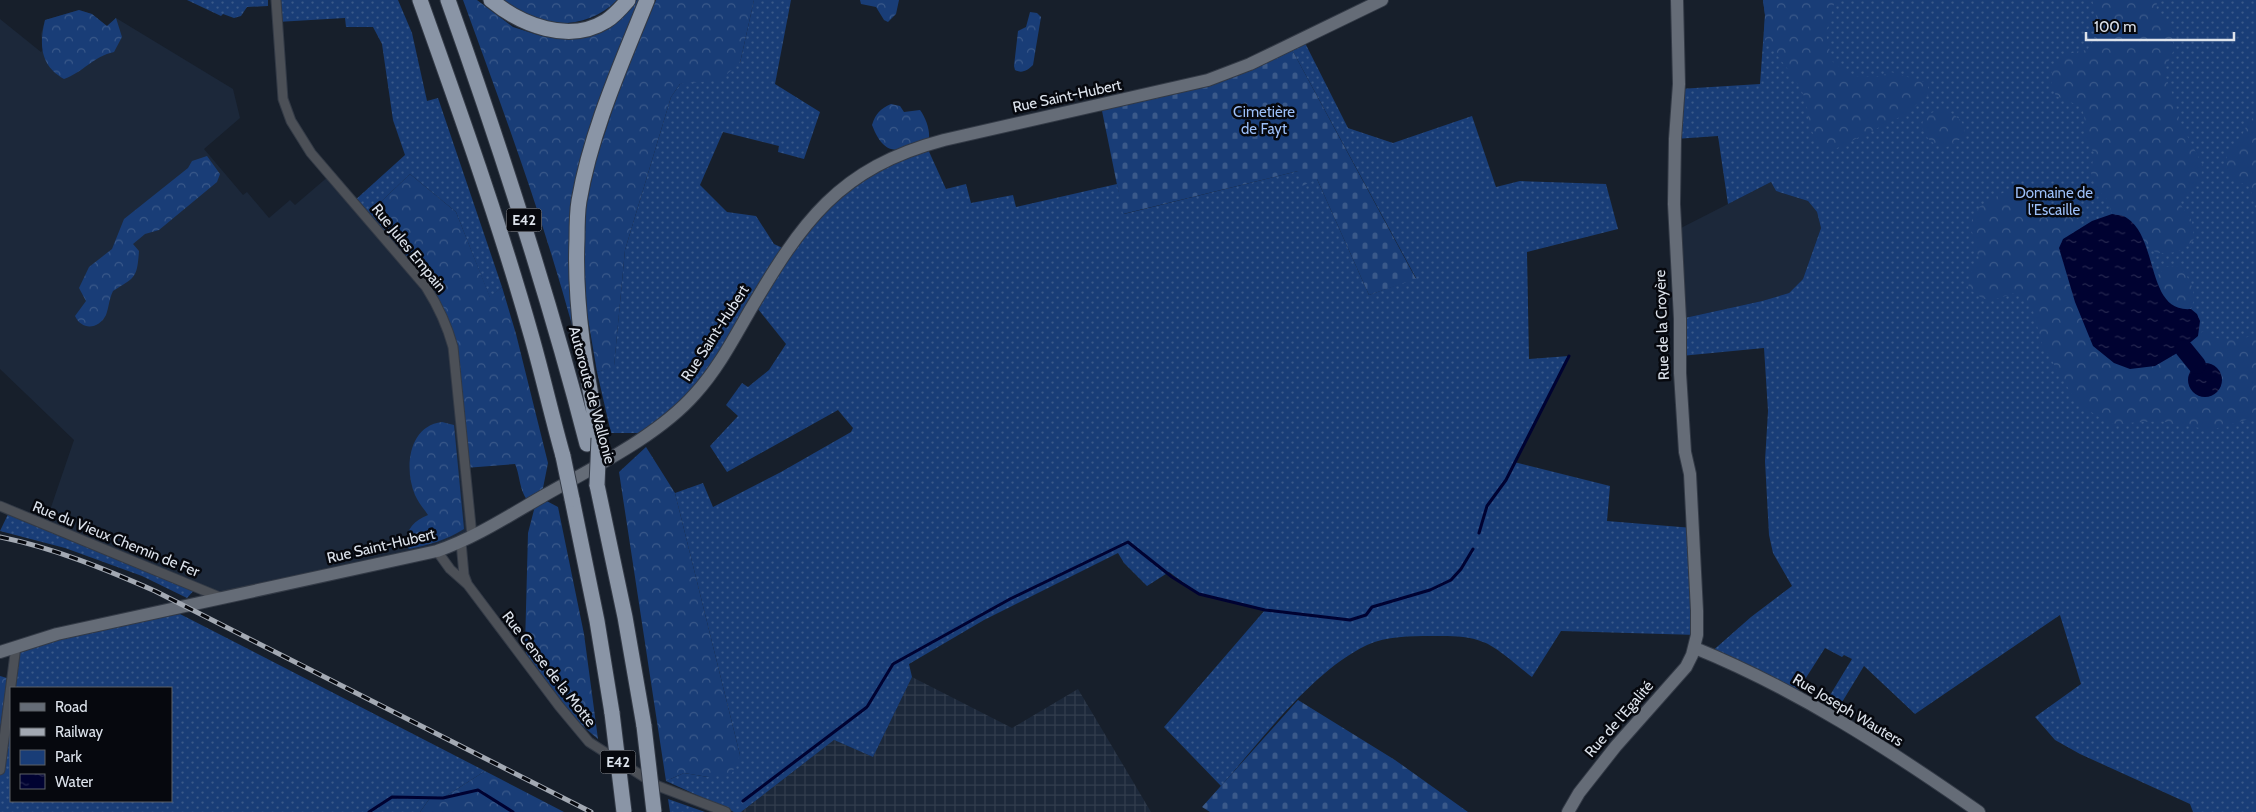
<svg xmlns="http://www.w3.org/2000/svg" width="2256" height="812" viewBox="0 0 2256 812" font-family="Cabin,sans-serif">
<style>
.built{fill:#1c283a}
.industrial{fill:url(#industrial-grid)}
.green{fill:url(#green-dots);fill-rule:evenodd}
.forest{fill:url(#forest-crowns)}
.cemetery{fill:url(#cemetery-stones)}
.water{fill:url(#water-ripples)}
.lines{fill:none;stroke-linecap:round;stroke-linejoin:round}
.stream{stroke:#000231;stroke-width:3}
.river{stroke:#000231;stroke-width:18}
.street-casing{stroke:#333a46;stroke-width:11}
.secondary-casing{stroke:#333a46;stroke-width:14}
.highway-casing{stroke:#333a46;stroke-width:17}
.street{stroke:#4c5057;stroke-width:9}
.secondary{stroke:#656c77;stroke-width:12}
.highway{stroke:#8a95a6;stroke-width:15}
.rail-casing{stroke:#a3a9b3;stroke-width:5}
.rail{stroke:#06080e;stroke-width:3;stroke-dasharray:9;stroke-linecap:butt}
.highway-bridge-casing{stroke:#333a46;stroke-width:17;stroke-linecap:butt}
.highway-bridge{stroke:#8a95a6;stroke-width:15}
.labels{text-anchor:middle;stroke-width:5;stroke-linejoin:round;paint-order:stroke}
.shield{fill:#06080e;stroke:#9ca1a9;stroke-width:1}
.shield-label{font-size:14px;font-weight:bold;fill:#dde3ec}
.street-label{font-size:15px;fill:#dde3ec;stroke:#06080e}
.park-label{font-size:15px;fill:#9cbff8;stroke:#06080e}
</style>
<defs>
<pattern id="industrial-grid" width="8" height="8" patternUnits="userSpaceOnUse" patternTransform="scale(1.25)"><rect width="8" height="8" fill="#1c283a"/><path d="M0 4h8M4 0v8" fill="none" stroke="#323d4d"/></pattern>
<pattern id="green-dots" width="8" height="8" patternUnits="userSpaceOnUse" patternTransform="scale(1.25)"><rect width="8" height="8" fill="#193d77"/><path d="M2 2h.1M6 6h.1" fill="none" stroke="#3a598a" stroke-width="1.8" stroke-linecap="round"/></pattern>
<pattern id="forest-crowns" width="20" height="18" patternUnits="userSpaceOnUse" patternTransform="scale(1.25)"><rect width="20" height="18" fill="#193d77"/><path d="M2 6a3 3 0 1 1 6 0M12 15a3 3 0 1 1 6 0" fill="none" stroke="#3a598a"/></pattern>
<pattern id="cemetery-stones" width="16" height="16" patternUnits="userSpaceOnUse" patternTransform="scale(1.25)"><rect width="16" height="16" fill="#193d77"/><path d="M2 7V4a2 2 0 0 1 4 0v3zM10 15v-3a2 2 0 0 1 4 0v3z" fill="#3a598a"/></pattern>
<pattern id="water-ripples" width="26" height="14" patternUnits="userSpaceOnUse" patternTransform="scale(1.25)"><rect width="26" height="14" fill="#000231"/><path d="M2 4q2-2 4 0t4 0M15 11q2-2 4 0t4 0" fill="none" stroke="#25274f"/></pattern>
</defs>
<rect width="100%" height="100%" fill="#171f2b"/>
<!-- built -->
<path class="built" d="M79,10L92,14L107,26L116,18L233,89L240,118L204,149L243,195L247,192L269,218L290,200L295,205L330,175L426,287L449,332L472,536L222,598L45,525L74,440L0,369V19L41,52L43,50L41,34L45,20Z
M1771,182L1776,191L1808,201L1817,212L1821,228L1803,279L1789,293L1762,301L1680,319L1675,231Z"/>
<!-- industrial -->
<path class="industrial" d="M912,677L1012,728L1078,689L1151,812H741L834,740L873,757Z"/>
<!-- green -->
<path class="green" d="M187,0H268V6L247,7L241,16L234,18L223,14L221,16Z
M276,0H398L412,33L427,101L438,98L502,287L490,298L456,212L410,174L366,216L353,202L405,155L393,120L382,44L373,27H346L345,18L277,22Z
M754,0H791L775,84L820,112L804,159L778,152L779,146L723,132L700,185L727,212L756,216L774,244L787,250L834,194L926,145L946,189L966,184L971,203L1013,195L1016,207L1117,184L1124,214L1298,171L1317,179L1369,295L1416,278L1290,46L1303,39L1348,128L1393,143L1472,116L1496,187L1520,181L1606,184L1618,229L1527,252L1529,359L1569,356L1514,462L1610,486L1607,521L1693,528L1697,635L1561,631L1532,677C1520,668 1496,646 1483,642C1467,635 1448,636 1431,636C1410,636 1387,636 1367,645C1312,671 1261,741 1221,786L1164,727L1265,610L1199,594L1169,572L1147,586L1124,563L1118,553L984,620L909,664L912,677L873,757L834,740L741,812H734L666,781L684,773L708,777L740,755L675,493L703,483L713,507L781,472L851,432L853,428L838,410L727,472L710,446L738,416L726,405L742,383L748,387L769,370L786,344L754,304L712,373L649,433H611L597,372L614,366L625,250L671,97L680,84L740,63Z
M1763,0H2256V812H2193L2190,804L2080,754L2055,740L2035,717L2081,684L2060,615L1915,714L1864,666L1833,717L1821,710L1852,659L1844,655L1842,657L1825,648L1795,695L1709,654L1751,617L1792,586L1773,553L1769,535L1765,461L1768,411L1764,348L1681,356L1680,319L1762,301L1789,293L1803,279L1821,228L1817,212L1808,201L1776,191L1771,182L1728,204L1718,136L1675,139L1679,89L1760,84L1765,15Z
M10,510L197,587L187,598L142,576L65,548L0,531Z
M180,614L485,771L443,798H430L420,812H0V770L16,646L70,631ZM11,688H171V801H11Z
M668,799L705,812H670Z"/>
<!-- forest -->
<path class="forest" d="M463,0H477L513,27L538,35L561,39L587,35L627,11L637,0H640L576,179L569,225V279L572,325C542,215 502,107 463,0Z
M498,0H617C591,27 550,29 518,14C511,11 504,4 498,0Z
M656,0H754L740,63L720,80L680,84L671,97L625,250L614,367L597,372L587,313L584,262L586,206L596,160L620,87Z
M860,0H899L896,14L888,22L884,20L876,7L861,4Z
M1763,0H1835L1826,34L1832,61L1851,76L1877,77L1891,72L1928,83V95L1904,115L1827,153C1821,144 1811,134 1809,123C1807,114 1808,105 1804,96C1794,74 1778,58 1764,38L1765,15Z
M2092,0H2157L2156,14L2168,23L2173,34V52L2165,68L2166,78L2174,98L2180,122L2203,166L2199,184L2178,201L2192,221L2194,239C2186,248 2181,252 2168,253C2141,256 2145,230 2127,218C2123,215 2117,215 2112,214L2107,199L2095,187L2091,172L2094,153L2085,138L2086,126L2082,107L2056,96C2054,90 2050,82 2051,76C2053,58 2070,52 2087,50C2100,34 2098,18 2092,0Z
M79,10L92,14L107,26L116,18L122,37L114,52C94,56 82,73 64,79C40,66 39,44 45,20Z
M1030,12L1037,13L1041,17L1033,65C1028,70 1022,74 1015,70L1014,66L1018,31L1026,27Z
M891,104L900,106L904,112L920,110C926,118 930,130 929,139C901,150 886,161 872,125C876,113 880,109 891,104Z
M1945,109C1957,117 1967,121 1964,137L1945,148C1931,146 1911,125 1930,114C1934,111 1941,110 1945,109Z
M2251,117L2256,122V211L2250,187L2237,181L2226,169L2227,156L2238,143Z
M207,156L220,174L217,182L159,230L145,234L133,244L139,251C137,279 135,277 113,291C109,299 109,307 106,315C99,329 82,331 75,316L86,301L79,288L89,267L112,249L124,219L188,168L192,161Z
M410,174L456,212L490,297L502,287L516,334L548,463L541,498L558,507L584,634L598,739L559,706L528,665L525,646L528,533L535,506C519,499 521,477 515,464L465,468L453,347L437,303L366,216Z
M2013,187L2031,188L2048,211L2065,210L2072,214L2080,228L2063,239L2059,248L2075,302L2179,352L2203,331C2224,345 2233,340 2256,335V417L2211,430L2160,421L2110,424L2077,403L2042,344L2032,307L2019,292C1992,298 1992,308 1968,288L1971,272L1979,259L1970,224L1979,207Z
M2179,266C2190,279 2198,293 2191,309C2170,311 2161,296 2156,277L2166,267Z
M442,422L454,425L464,529C447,540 428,545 409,549L405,544C407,528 414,521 428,515C424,509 418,502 415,495C404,469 408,426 442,422Z
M646,447L675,493L740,755L732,773L708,777L684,773L666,781L619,472Z
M0,676L7,678L0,730Z
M485,771L564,812H420L430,798H443Z"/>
<!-- cemetery -->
<path class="cemetery" d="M1290,46L1416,279L1369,295L1317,179L1302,186L1298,171L1123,214L1101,106L1188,86Z
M1298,700L1395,760L1468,812H1210L1202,807Z"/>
<!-- water -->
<path class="water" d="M2112,214C2117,215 2123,215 2127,218C2159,239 2146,313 2191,309L2197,314L2200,321L2198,336L2179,352L2155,366L2130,369L2114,363L2093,346L2075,302L2059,248L2063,239L2092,221Z
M2188 380a17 17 0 1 1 34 0a17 17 0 1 1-34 0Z"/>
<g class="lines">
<!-- stream -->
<path class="stream" d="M1479,533L1487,506L1506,480L1569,356
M743,801L867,707L893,664L1010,599L1128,542L1172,577L1199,594L1265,610L1350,620L1366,615L1372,607L1430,590L1451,580L1461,569L1473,549
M369,812L392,797L443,798L478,790L513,812"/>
<!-- river -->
<path class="river" d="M2184,349L2197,365"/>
<defs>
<path id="street" d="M276,0L283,99L291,121L311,153L426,287C438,306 447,325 453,347L472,536
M0,506L222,598
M461,542L464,575L467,583
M437,551L450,569L468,585L559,706L589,742L658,786L726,812
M0,770L16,646"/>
<path id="secondary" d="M1695,648C1796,689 1889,749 1979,812
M0,652L57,634L437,551C475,538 510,515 545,495C594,467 658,436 695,394C717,370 733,340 749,312C802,222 838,168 944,140L1208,80L1250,64L1382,0
M1568,812L1579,793L1616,746L1686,667L1692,655L1697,635V611L1690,474L1685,452L1680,373V319L1674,204L1675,139L1679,84L1677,0"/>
<path id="highway" d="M420,0C460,112 500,224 532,338C543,377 552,417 563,456
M448,0C500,146 548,293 587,444
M491,0C521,25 569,44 606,21C614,16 622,7 628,0
M599,438C586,372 574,307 577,239C577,226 577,213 579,201C591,131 621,65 647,0
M597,485L625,617L644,726
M572,499L597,621L612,713"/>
</defs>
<!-- street casing -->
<use href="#street" class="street-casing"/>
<!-- secondary casing -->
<use href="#secondary" class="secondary-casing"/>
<!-- highway casing -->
<use href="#highway" class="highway-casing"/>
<!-- street -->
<use href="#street" class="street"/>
<!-- secondary -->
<use href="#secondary" class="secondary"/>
<!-- highway -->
<use href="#highway" class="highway"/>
<defs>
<path id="rail" d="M0,537C54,548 105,569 155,591L591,812"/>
</defs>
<!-- rail casing -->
<use href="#rail" class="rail-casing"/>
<!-- rail -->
<use href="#rail" class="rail"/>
<defs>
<path id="highway-bridge" d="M563,456L572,499
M597,485L599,438
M612,713L624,812
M644,726L654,812"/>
</defs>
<!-- highway-bridge casing -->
<use href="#highway-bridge" class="highway-bridge-casing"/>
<!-- highway-bridge -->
<use href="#highway-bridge" class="highway-bridge"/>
</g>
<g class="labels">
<!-- shield labels -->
<g class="shield">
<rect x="506.5" y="208.5" width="35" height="23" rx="4"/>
<rect x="600.5" y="750.5" width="35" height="23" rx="4"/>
</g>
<g class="shield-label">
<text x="524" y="225">E42</text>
<text x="618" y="767">E42</text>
</g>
<!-- street labels -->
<g class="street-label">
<text transform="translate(1067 96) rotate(-12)" y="5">Rue Saint-Hubert</text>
<text transform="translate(409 248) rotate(51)" y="5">Rue Jules Empain</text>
<text transform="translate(1662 325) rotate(-92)" y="5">Rue de la Croyère</text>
<text transform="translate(715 333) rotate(-57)" y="5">Rue Saint-Hubert</text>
<text transform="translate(592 395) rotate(75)" y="5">Autoroute de Wallonie</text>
<text transform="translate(116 539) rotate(22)" y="5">Rue du Vieux Chemin de Fer</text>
<text transform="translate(381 546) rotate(-13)" y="5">Rue Saint-Hubert</text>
<text transform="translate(549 669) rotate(52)" y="5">Rue Cense de la Motte</text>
<text transform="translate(1848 710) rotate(31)" y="5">Rue Joseph Wauters</text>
<text transform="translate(1619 719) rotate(-49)" y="5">Rue de l'Egalité</text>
</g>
<!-- park labels -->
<g class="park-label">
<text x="1264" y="117">Cimetière<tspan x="1264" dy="17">de Fayt</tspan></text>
<text x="2054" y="198">Domaine de<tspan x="2054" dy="17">l'Escaille</tspan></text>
</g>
</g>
<!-- legend -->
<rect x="10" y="687" width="162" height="115" fill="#06080e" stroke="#5c6067"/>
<rect x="20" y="703" width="25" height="8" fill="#656c77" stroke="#5c6067"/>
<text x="55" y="712" font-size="15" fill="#dde3ec">Road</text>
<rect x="20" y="728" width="25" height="8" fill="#a3a9b3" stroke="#5c6067"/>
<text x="55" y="737" font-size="15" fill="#dde3ec">Railway</text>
<rect x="20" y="750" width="25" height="15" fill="#193d77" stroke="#5c6067"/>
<text x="55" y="762" font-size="15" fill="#dde3ec">Park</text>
<rect x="20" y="774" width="25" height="15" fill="url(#water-ripples)" stroke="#5c6067"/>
<text x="55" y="787" font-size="15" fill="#dde3ec">Water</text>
<!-- scale -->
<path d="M2086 32v8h148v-8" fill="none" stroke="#dde3ec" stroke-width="2.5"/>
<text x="2094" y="32" font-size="15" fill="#dde3ec" stroke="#06080e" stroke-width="4" paint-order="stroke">100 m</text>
</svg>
